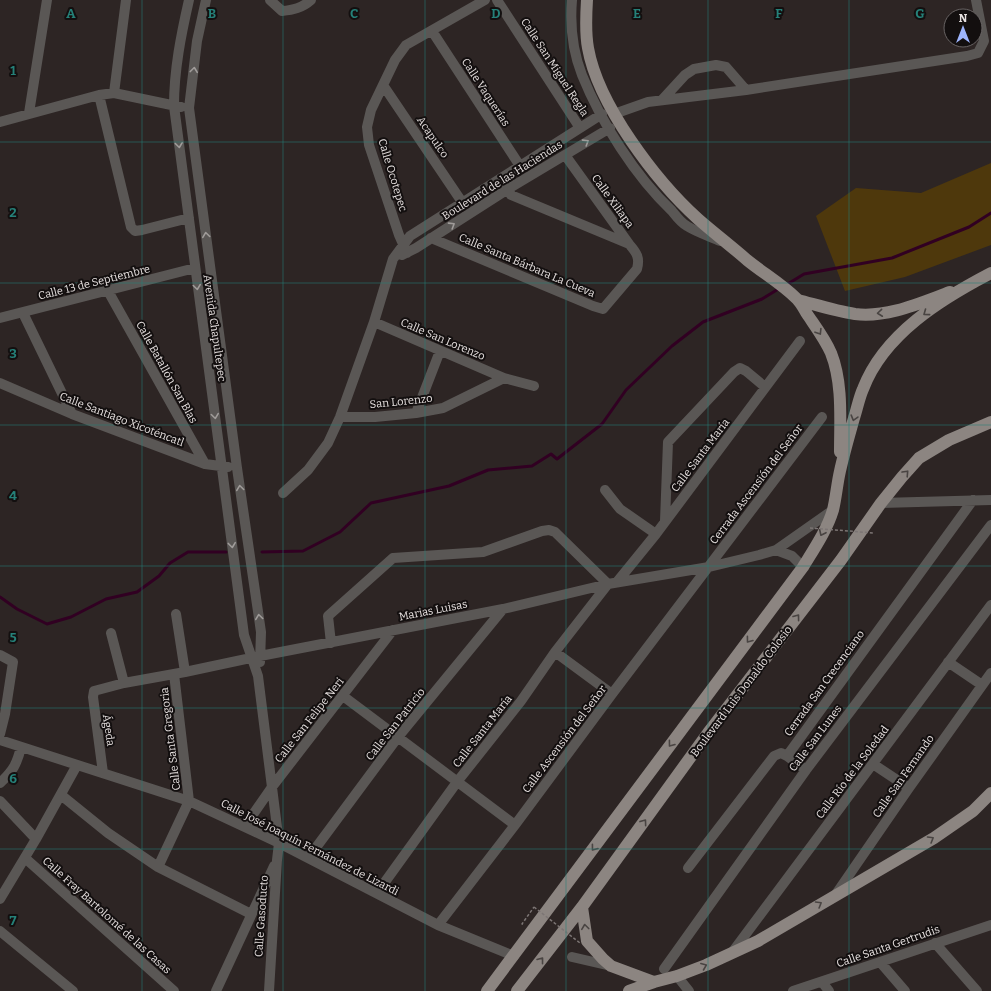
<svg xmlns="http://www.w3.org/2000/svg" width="991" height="991" viewBox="0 0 991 991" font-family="Bitter,serif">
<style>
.green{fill:#4e380c}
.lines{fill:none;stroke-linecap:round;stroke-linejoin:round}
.stream{stroke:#310022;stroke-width:3}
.path{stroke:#7c7574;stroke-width:1.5;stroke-dasharray:3 2;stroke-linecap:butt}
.minor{stroke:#5a5755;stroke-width:10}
.major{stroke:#8c8581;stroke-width:12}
.path-bridge{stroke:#7c7574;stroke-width:1.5;stroke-dasharray:3 2;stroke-linecap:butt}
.oneway{stroke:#a09c9a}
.oneway2{stroke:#494442}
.grid{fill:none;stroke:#258179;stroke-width:1;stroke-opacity:0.55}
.labels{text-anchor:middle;stroke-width:4;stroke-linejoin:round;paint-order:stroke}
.street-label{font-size:11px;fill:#e7e1e0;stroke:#130f0f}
.grid-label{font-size:13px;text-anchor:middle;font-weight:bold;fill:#258179;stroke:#130f0f;stroke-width:4;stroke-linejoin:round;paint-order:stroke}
</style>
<rect width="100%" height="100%" fill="#2d2524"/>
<!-- green -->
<path class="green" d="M991,163V245L905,277L845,291L816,216L856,188L921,193Z"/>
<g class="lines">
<!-- stream -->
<path class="stream" d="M786,285L804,274L892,258L969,227L991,213
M262,552L303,551L340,532L371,503L449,486L488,470L532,466L551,454L557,459L602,424L626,390L672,346L703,322L762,299L780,288
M0,597L17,609L47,624L71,617L106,599L137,592L159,576L170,563L188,552H226"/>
<!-- path -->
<path class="path" d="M523,924H522L534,907"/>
<!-- minor -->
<path class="minor" d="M189,0C181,35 174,70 174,106L244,635L258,676L279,843L277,860L269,991
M206,0L197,41L189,108L237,468L261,632L260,662
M270,0L282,11C293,10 302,8 311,0
M497,0L580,128
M572,0C570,24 573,52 582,75C601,122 635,176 672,211C676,216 681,223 687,226C694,231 711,237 720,241
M432,31L520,166
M383,85L462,202
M114,93L126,0
M99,95L131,227L135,231L142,230L189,218
M662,100L685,75L694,69L716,65L726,67L746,90
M29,113L47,0
M614,114L648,102L746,90L967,56L978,53L984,41L976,0
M0,122L99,95L114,93L181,107
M506,185L511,195L629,244
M431,238L593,306L603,309L637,269C640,258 637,253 629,244L565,155
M407,253L399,235L369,145L367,127L371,110L395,60L406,45L485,0
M402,255L416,248L508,189L610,128
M108,291L205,464
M23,313L72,414
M0,318L195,268
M374,322L504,378L534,386
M0,383L72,414L205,464L228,467
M416,413L440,351
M340,417H375L416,413L443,408L504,378
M605,490L620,509L656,534
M283,493L308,470L328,443L340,417L374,322L393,259L410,236L602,114
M881,503L991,500
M665,521L668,442L734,372L740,368L746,371L765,387
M776,550L792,556L803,567
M617,582L656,534L800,341
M176,614L185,672
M111,633L124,683
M331,643L328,616L393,558L483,552L542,531L549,530L555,532L608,584L555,652L521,701L457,782L377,893
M555,652L612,694
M0,655L13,662L5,714L0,734
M948,662L982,685
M343,696L515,825
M0,740L189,801L279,843L438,925L514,956
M787,756L973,500
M873,764L909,788
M103,773L93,697L94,691L124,683L185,672L260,656L503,609L608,584L709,567L759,555L776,550L833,510
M0,783C13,771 17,764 21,747
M61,795L108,833L158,867L251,914
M0,801L36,839
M245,826L272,787L393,630
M309,857L398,737L503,609
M25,858L174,991
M158,867L189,801L174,674
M688,868L774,756L781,753L787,756L806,770
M836,894L909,788L991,673
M0,899L36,839L77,765
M438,925L515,825L612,694L822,417
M0,931L73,991
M935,943L977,991
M731,954L991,605
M572,957L611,966
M880,962L905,991
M664,969L806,770L991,525
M677,976L689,991
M822,982L829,991
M216,991L274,866
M793,991L991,925"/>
<!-- major -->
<path class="major" d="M587,0C586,16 585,32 588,48C598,105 656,181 698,219C714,233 731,246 747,260C763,273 782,284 797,299C801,303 804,309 807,314C815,326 825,339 831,353C843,383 840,420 840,452
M798,300C817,305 836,311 855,314C887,318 920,303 950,292
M582,907L587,941L603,959L611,966L654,982
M487,991L803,567C814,549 827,530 833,510C836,498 837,484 840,471C844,453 849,436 854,418C857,409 859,398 863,389C884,334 941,299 991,273
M517,991L582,907L708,733L841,560L881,503L902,477L919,458L949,440L991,422
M629,991L654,982L677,976L706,965L758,941L934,838L973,811L991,793"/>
<!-- path-bridge -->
<path class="path-bridge" d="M810,528L874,533
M534,907L580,943"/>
</g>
<!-- one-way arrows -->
<defs><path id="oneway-chevron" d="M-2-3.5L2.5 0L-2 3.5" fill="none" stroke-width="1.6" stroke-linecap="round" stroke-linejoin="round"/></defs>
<g class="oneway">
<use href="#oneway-chevron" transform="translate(194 70) rotate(-83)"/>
<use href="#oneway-chevron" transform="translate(586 142) rotate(-32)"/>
<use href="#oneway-chevron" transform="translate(179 145) rotate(83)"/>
<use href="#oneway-chevron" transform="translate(452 225) rotate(-32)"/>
<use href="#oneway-chevron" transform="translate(206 235) rotate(-98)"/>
<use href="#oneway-chevron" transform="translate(197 287) rotate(82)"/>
<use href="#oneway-chevron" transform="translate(215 416) rotate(82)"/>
<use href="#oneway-chevron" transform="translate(240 488) rotate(-98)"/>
<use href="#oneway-chevron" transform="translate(232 545) rotate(83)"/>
<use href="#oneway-chevron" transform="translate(259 617) rotate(-98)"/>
</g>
<g class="oneway2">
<use href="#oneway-chevron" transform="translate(880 313) rotate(174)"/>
<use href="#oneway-chevron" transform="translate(926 313) rotate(144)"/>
<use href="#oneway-chevron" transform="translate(819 332) rotate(58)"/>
<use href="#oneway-chevron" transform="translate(854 418) rotate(106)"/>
<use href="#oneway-chevron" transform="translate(906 473) rotate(-47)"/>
<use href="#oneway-chevron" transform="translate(822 533) rotate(115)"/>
<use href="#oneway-chevron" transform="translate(797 617) rotate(-53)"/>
<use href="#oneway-chevron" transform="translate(749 640) rotate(127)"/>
<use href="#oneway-chevron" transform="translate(671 744) rotate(127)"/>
<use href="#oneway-chevron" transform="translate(644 822) rotate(-54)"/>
<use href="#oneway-chevron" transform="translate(931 839) rotate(-31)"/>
<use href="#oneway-chevron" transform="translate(594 848) rotate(127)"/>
<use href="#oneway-chevron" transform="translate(819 904) rotate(-31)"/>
<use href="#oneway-chevron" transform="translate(585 927) rotate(-97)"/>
<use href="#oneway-chevron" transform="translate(541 960) rotate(-52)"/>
<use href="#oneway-chevron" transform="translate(704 966) rotate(-22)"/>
</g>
<!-- grid -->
<path class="grid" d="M142,0V991M283,0V991M425,0V991M566,0V991M708,0V991M849,0V991M0,142H991M0,283H991M0,425H991M0,566H991M0,708H991M0,849H991"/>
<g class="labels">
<!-- street labels -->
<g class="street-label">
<text transform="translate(555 67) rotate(57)" y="4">Calle San Miguel Regla</text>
<text transform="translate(486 92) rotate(57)" y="4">Calle Vaquerías</text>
<text transform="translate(433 137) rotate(56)" y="4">Acapulco</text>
<text transform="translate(393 175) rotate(73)" y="4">Calle Ocotepec</text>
<text transform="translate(502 180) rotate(-32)" y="4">Boulevard de las Haciendas</text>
<text transform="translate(613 201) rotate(54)" y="4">Calle Xiliapa</text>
<text transform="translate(527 265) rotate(23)" y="4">Calle Santa Bárbara La Cueva</text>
<text transform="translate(94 282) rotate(-14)" y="4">Calle 13 de Septiembre</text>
<text transform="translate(215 328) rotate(82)" y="4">Avenida Chapultepec</text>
<text transform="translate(443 339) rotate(23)" y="4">Calle San Lorenzo</text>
<text transform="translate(167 372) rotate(61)" y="4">Calle Batallón San Blas</text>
<text transform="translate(401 401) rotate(-6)" y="4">San Lorenzo</text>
<text transform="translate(122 419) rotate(21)" y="4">Calle Santiago Xicoténcatl</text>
<text transform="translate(700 455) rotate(-53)" y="4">Calle Santa María</text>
<text transform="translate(756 484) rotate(-53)" y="4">Cerrada Ascensión del Señor</text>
<text transform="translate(433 610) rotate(-11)" y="4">Marias Luisas</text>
<text transform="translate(824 683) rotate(-54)" y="4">Cerrada San Crecenciano</text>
<text transform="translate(741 691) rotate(-53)" y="4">Boulevard Luis Donaldo Colosio</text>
<text transform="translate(309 720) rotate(-52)" y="4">Calle San Felipe Neri</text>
<text transform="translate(395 724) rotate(-52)" y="4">Calle San Patricio</text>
<text transform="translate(109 730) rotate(82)" y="4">Ágeda</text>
<text transform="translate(482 731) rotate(-52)" y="4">Calle Santa María</text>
<text transform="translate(815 738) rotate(-53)" y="4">Calle San Lunes</text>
<text transform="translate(170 739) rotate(-97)" y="4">Calle Santa Gregoria</text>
<text transform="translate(564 739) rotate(-53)" y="4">Calle Ascensión del Señor</text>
<text transform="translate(852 772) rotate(-53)" y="4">Calle Río de la Soledad</text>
<text transform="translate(903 776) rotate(-55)" y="4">Calle San Fernando</text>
<text transform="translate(310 847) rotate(27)" y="4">Calle José Joaquín Fernández de Lizardi</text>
<text transform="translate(107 915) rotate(42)" y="4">Calle Fray Bartolomé de las Casas</text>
<text transform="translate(261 916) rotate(-86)" y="4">Calle Gasoducto</text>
<text transform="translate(888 946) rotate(-19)" y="4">Calle Santa Gertrudis</text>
</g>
</g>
<g class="grid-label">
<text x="71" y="18">A</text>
<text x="212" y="18">B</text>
<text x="354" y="18">C</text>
<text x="496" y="18">D</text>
<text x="637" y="18">E</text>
<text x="779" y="18">F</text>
<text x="920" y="18">G</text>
<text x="13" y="75">1</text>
<text x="13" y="217">2</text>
<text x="13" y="358">3</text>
<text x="13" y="500">4</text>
<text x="13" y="642">5</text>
<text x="13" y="783">6</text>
<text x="13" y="925">7</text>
</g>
<!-- north arrow -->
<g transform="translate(963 28)"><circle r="19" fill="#130f0f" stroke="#686363"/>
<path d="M0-3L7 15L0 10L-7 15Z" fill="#9db4fd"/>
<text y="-6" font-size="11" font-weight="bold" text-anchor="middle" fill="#e7e1e0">N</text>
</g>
</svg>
